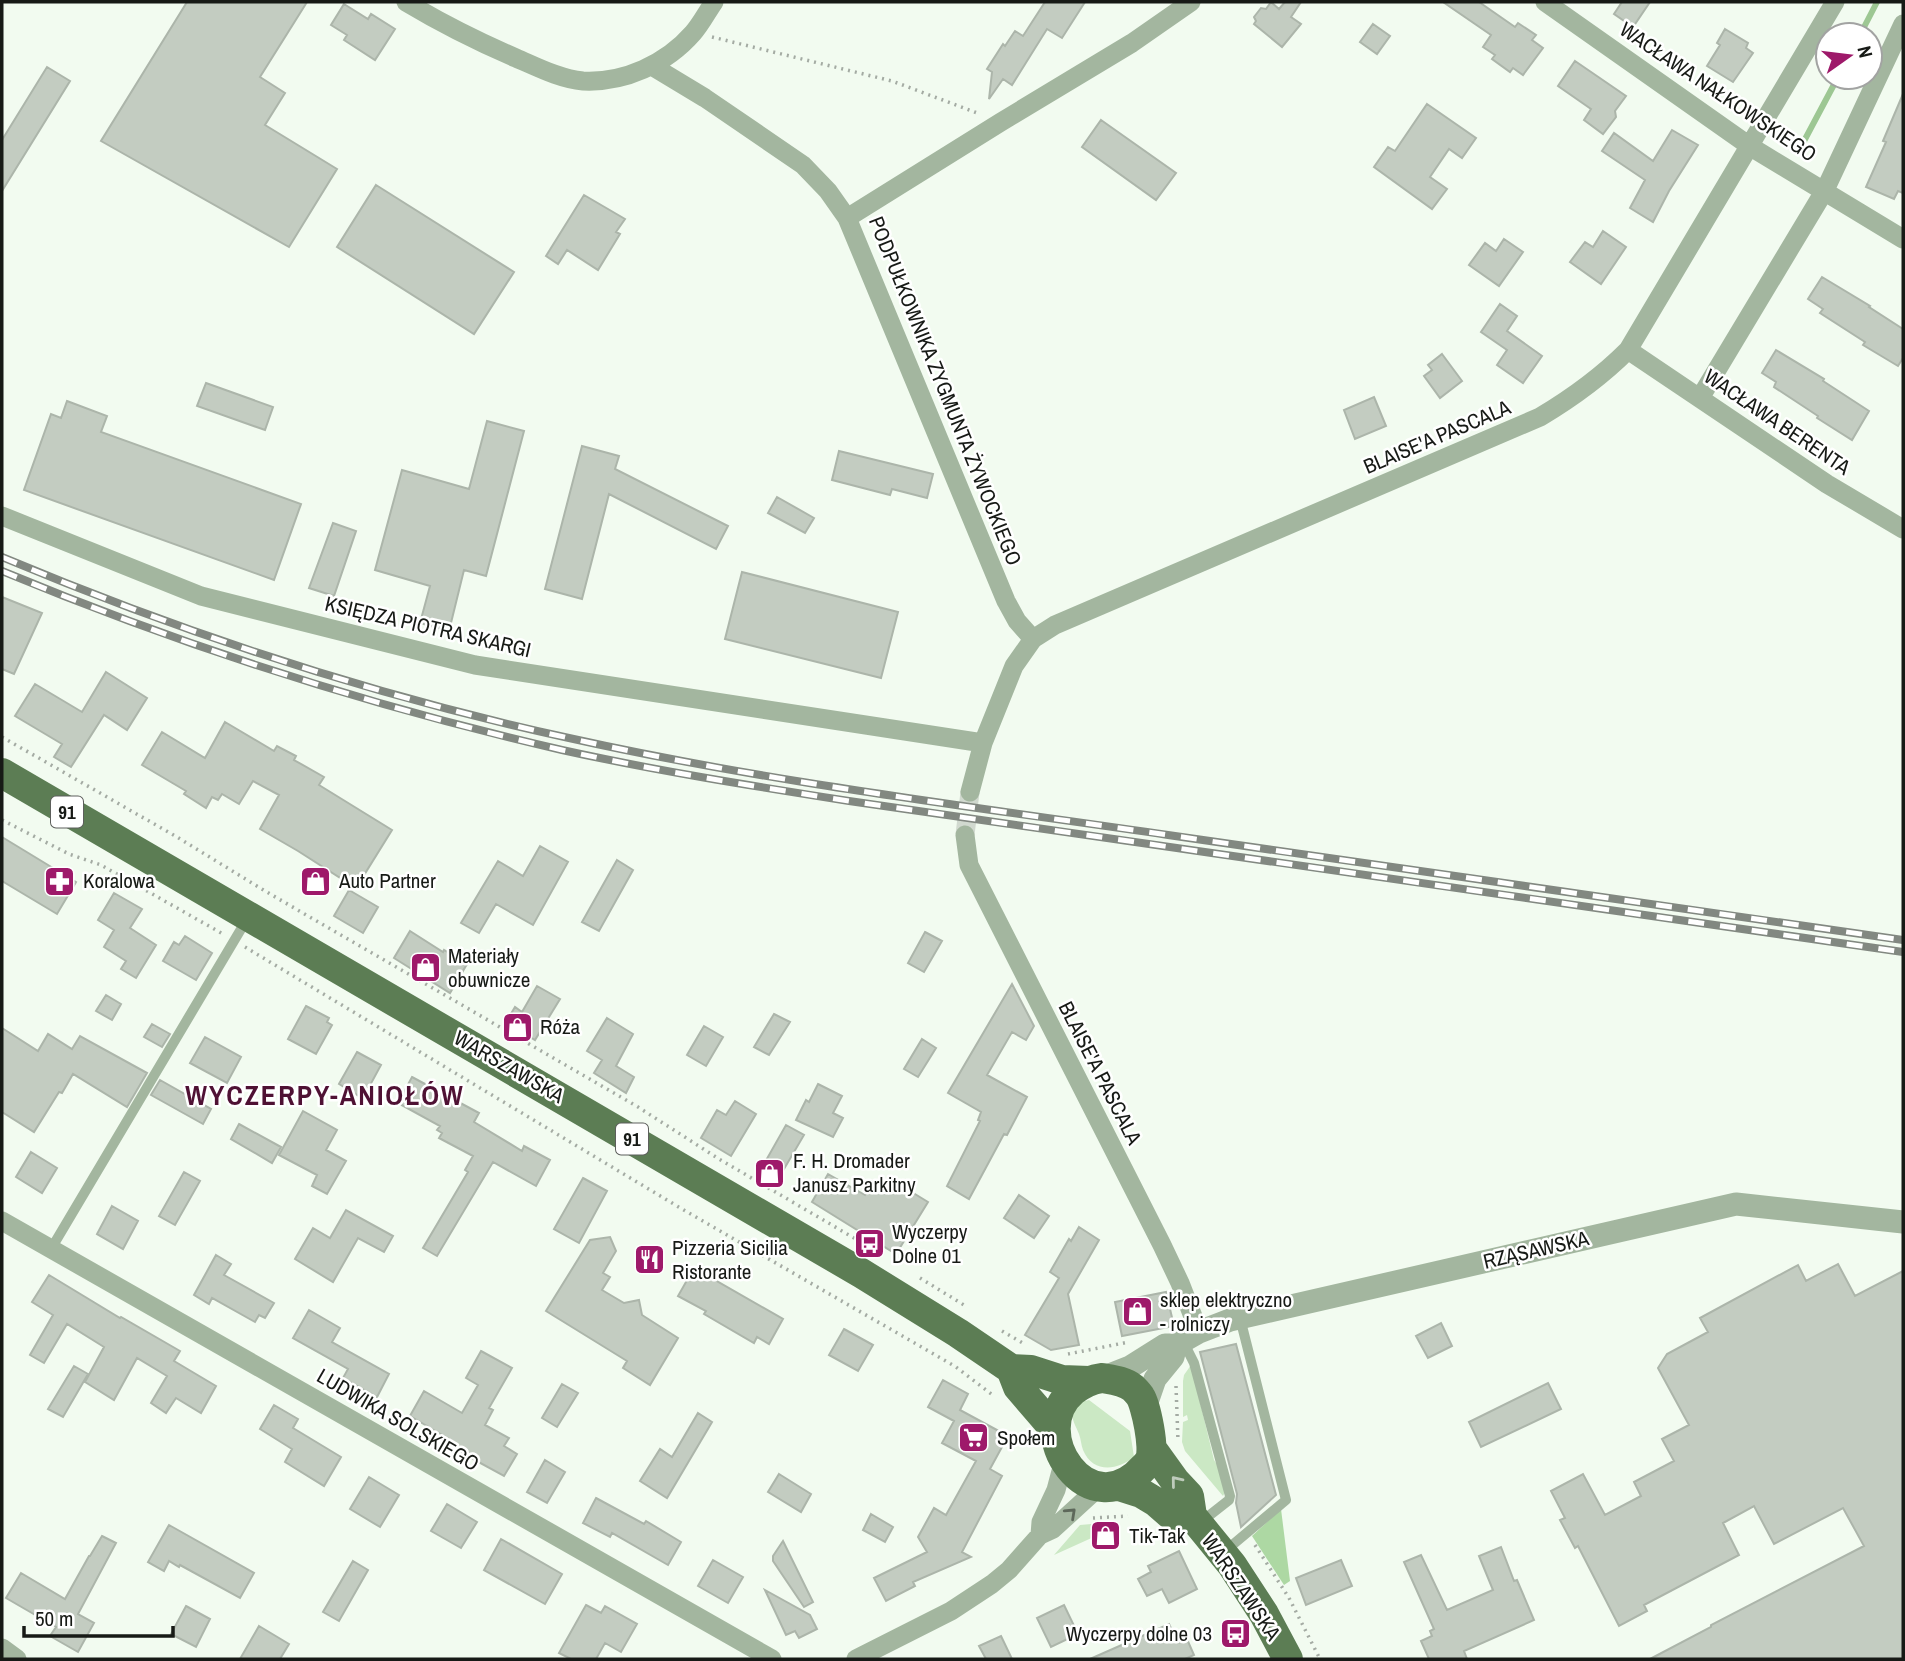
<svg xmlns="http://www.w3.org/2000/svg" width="1905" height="1661" viewBox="0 0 1905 1661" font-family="'Archivo Narrow',sans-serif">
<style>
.green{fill:#cbe8c4}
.forest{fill:#add8a3}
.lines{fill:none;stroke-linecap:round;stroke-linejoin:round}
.stream{stroke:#9dc793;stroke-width:6}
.building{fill:#c3ccc1;stroke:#acb5aa;stroke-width:2}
.minor-tunnel{stroke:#d1d9cf;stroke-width:19;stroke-dasharray:19 10;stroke-linecap:butt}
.path{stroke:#a4aba3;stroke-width:3.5;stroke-dasharray:2 5;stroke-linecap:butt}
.service{stroke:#a3b69f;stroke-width:10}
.minor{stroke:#a3b69f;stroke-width:19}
.tertiary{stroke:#a3b69f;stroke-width:23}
.primary{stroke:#5c7d54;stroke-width:30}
.rail-casing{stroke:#828881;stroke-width:8}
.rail{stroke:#fff;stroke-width:5;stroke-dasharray:16;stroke-linecap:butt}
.oneway{stroke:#becbbb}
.oneway2{stroke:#5d685a}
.labels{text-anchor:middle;stroke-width:5;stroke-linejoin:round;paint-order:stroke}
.shield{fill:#fff;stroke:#5d5f5c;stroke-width:2}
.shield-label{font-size:19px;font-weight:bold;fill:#171a16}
.street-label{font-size:21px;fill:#171a16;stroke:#fff}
.poi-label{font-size:21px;fill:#171a16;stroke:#fff;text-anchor:start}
.district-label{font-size:28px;font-weight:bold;letter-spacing:2px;fill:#4f1134;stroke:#fff}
</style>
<rect width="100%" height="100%" fill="#f2fbf0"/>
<!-- green -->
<path class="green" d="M1191,1365L1214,1460L1220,1469L1225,1492L1223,1496L1185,1451L1182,1442L1183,1422L1188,1420L1187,1415L1183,1417V1381L1184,1375Z
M1089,1400L1130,1431L1134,1457C1118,1470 1093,1474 1083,1450C1081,1445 1081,1439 1079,1434C1076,1426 1072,1421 1072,1413L1081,1402Z
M1103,1523L1107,1531L1054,1555L1080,1525Z"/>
<!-- forest -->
<path class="forest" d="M1281,1509L1290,1581L1284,1585L1252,1536Z"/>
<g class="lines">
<!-- stream -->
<path class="stream" d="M1860,35L1877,2
M1803,143L1838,77"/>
</g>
<!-- building -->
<path class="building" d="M187,2H307L260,77L285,93L265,125L337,169L289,247L101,141Z
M1045,2H1085L1062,38L1047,29L1012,85L1003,79L989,99L992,72L987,69L1003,44L1005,46L1015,31L1023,36Z
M1271,2L1279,9L1285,2H1301L1291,17L1301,24L1282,47L1254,24L1256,21L1254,17L1261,8L1266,9Z
M1443,2H1479L1515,27L1518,23L1536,35L1532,40L1543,48L1523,75L1513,68L1510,72L1492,59L1495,55L1483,47L1491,35Z
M1622,2H1650L1633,27L1614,14Z
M344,4L368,19L371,14L395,29L375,60L344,40L347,35L331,25Z
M1373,24L1390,36L1377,54L1360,42Z
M1725,29L1748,43L1746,48L1753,53L1733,82L1707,66L1720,45L1717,43Z
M1575,61L1626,96L1615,111L1616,117L1603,134L1584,120L1591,109L1558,86Z
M47,67L70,81L2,191V140Z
M1903,94V193L1898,191L1894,199L1866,187L1886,142L1883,141Z
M1427,104L1476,138L1462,158L1449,149L1430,177L1447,189L1432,209L1374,167L1388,147L1395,151Z
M1101,120L1176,173L1156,200L1082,147Z
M1672,130L1698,145L1669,191L1653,222L1630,208L1645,180L1602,151L1614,133L1653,161Z
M376,185L514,272L474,334L337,247Z
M584,195L625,219L616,232L620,234L598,270L567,250L558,264L546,256Z
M1603,231L1626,247L1601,284L1570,262L1585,242L1593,247Z
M1504,239L1523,252L1499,286L1469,265L1485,243L1496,251Z
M1822,277L1870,306L1869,307L1903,329V358L1898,366L1863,345L1865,342L1820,313L1823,309L1808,299Z
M1500,304L1517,316L1507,331L1542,356L1523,383L1497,365L1507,350L1481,332Z
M1776,350L1824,379L1823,381L1869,411L1852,440L1817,418L1818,416L1774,387L1776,382L1762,373Z
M1442,354L1462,381L1440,398L1424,376L1432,370L1428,365Z
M206,383L273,407L265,430L197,406Z
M1374,397L1386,426L1355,439L1344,410Z
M67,401L107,416L101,432L301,504L274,580L24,490L51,414L61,418Z
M487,421L524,431L486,576L464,570L449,631L420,623L430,586L375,570L402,470L469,489Z
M582,446L619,456L615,469L728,526L716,549L609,494L582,599L545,589Z
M839,451L933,474L927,498L892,489L890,495L832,480Z
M777,497L814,518L805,533L768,513Z
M333,523L356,531L334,596L309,588Z
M742,572L898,612L881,678L725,639Z
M2,597L42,613L14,674L2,669Z
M106,672L147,698L127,730L104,715L71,767L54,757L62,744L15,716L35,684L82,712Z
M225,722L274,751L277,746L296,756L294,760L324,777L319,785L392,830L356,888L298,851L260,829L279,795L253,781L239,804L222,794L218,800L212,797L206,808L184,794L186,791L142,765L162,732L205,758Z
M2,837L76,882L57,914L2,881Z
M540,846L568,862L533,925L496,904L479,933L461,923L498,861L523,876Z
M617,860L633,870L599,931L582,922Z
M349,890L378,907L363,933L334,916Z
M114,893L142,909L130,928L156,945L136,978L121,969L126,961L104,947L114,930L98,920Z
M410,931L443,952L444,950L467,964L450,993L394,958Z
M925,932L942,941L924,972L908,963Z
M185,936L212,953L196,980L163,961L174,942L179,945Z
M1012,984L1034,1026L1026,1040L1012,1032L987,1075L1027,1097L1007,1135L1004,1134L969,1199L947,1186L980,1121L978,1120L981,1112L948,1093Z
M537,986L560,999L535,1040L506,1022L515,1007L522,1012Z
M106,995L121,1004L112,1020L96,1011Z
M306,1006L329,1018L327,1022L332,1025L316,1054L288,1039Z
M774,1014L790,1022L769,1055L754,1047Z
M607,1018L633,1034L616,1066L634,1077L626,1093L594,1073L602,1060L587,1051Z
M152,1024L170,1034L162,1047L144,1037Z
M704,1026L723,1037L706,1066L687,1055Z
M2,1028L38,1051L48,1034L72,1049L80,1036L147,1073L127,1107L73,1074L62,1093L59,1092L34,1132L2,1112Z
M205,1037L241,1057L227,1083L190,1063Z
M922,1039L936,1048L918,1077L904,1069Z
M357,1052L381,1065L368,1089L364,1087L359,1096L339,1084Z
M412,1077L479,1113L474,1122L522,1151L524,1146L550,1160L536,1186L493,1162L437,1256L423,1248L468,1172L465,1170L473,1156L439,1138L442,1133L437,1130L440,1126L398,1103Z
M160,1080L211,1109L203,1124L151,1095Z
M818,1084L842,1096L833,1113L843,1118L833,1137L796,1120L806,1100L809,1102Z
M735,1101L756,1114L731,1156L701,1138L717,1110L726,1115Z
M303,1111L337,1130L326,1150L346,1161L327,1194L312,1186L317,1175L279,1155Z
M239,1124L281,1147L272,1163L231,1139Z
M786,1125L804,1135L777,1181L760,1171Z
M31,1152L57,1168L42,1193L16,1177Z
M184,1172L200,1181L175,1225L159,1216Z
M828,1174L865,1195L873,1182L889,1192L895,1182L928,1202L896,1254L812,1202Z
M583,1178L607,1191L579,1243L554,1229Z
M1019,1195L1049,1216L1034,1238L1004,1218Z
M112,1206L138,1221L123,1249L97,1234Z
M346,1210L393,1236L384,1252L358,1238L333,1282L295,1259L313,1228L330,1238Z
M1079,1227L1099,1240L1068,1294L1079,1345L1051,1350L1025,1335L1059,1278L1050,1272L1069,1239L1071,1241Z
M610,1237L616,1251L603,1273L610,1277L602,1290L624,1303L639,1300L642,1315L678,1338L650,1385L623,1368L627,1361L546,1311L590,1240Z
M216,1255L231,1264L224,1275L274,1303L265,1318L259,1315L255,1322L212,1298L209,1304L194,1295Z
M1838,1264L1855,1296L1903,1271V1659H1650L1711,1627V1625L1864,1546L1843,1508L1774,1544L1754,1506L1723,1523L1739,1555L1644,1605L1647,1611L1619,1626L1578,1546L1575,1548L1560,1520L1565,1518L1551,1491L1583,1474L1605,1515L1641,1496L1634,1482L1674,1461L1662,1439L1689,1425L1658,1368L1667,1354L1708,1332L1700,1318L1798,1265L1806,1281Z
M694,1268L783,1319L769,1344L757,1337L754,1343L704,1314L706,1311L678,1296Z
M49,1275L120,1318L121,1317L180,1351L174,1361L216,1386L201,1413L176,1398L166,1413L151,1403L167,1376L137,1358L114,1400L85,1382L104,1347L67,1324L44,1363L30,1355L53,1315L32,1302Z
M1166,1292L1174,1326L1122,1336L1115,1302Z
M309,1310L340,1328L332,1342L389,1374L377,1397L343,1378L348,1369L293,1338Z
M1441,1323L1452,1346L1428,1358L1416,1336Z
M844,1329L873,1345L858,1371L829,1355Z
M1236,1344L1276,1495L1241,1527L1236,1503L1237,1494L1200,1352Z
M481,1351L512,1368L489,1408L493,1410L485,1425L509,1438L504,1446L517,1454L504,1476L451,1447L454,1442L410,1416L424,1391L462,1413L478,1385L466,1378Z
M74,1366L88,1374L63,1417L48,1409Z
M943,1380L968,1394L960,1410L1008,1436L990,1469L1002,1476L962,1552L971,1557L913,1582L915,1586L886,1601L874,1578L927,1552L918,1537L934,1508L946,1515L976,1461L942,1443L954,1421L928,1407Z
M1548,1383L1561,1409L1481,1447L1469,1422Z
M562,1384L578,1393L557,1427L542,1418Z
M274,1405L298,1419L293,1428L341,1457L324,1486L285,1462L292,1449L260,1429Z
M698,1413L712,1422L667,1498L640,1481L660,1449L672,1457Z
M545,1460L565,1472L547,1503L527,1492Z
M779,1474L811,1494L801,1512L768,1492Z
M369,1477L399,1495L380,1527L350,1509Z
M596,1498L644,1524L646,1521L681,1542L668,1565L612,1533L610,1537L583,1523Z
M447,1504L477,1522L461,1548L431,1531Z
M871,1514L893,1527L885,1542L863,1530Z
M169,1525L254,1573L240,1598L180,1565L179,1567L169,1561L164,1571L148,1562Z
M102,1536L116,1543L78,1614L94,1623L78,1652L50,1636L56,1627L6,1598L21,1573L65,1599L89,1556H90Z
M501,1539L562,1574L545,1604L484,1570Z
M783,1541L813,1602L804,1607L773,1561V1556Z
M1501,1547L1514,1581L1517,1580L1534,1620L1464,1651L1467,1659H1429L1421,1641L1432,1636L1430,1631L1434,1629L1404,1562L1421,1555L1447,1610L1493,1590L1479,1556Z
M1179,1551L1197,1589L1169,1603L1162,1589L1147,1596L1138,1579L1151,1572L1148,1566Z
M713,1560L743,1577L728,1603L698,1586Z
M1341,1560L1352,1586L1306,1605L1296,1578Z
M353,1561L368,1570L339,1621L323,1612Z
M765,1590L810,1615L817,1629L799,1638L795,1631L786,1635Z
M586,1605L601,1613L605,1606L637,1624L621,1652L605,1643L596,1659H571L559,1653Z
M1064,1605L1078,1634L1051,1647L1037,1618Z
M186,1606L210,1619L196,1647L171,1634Z
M1169,1624L1178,1643L1187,1639L1194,1655L1185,1659H1090Z
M259,1626L289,1644L280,1659H240Z
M1001,1636L1012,1659H986L979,1646Z"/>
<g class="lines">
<!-- minor-tunnel -->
<path class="minor-tunnel" d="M965,835L970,792"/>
<!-- path -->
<path class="path" d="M712,37L892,81L980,114
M2,737L177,837L265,891L638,1107L719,1159L866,1245
M2,820L69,854L101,865L223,934
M245,947L677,1206L956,1367L994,1396
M920,1278L964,1305
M1002,1331L1026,1345
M1068,1354L1129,1342
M1176,1386L1178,1441
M1093,1518L1128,1516
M1255,1545L1289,1598L1320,1659"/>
<!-- service -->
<path class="service" d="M51,1249L247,919
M1183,1341L1194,1363L1230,1496L1229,1500L1201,1522
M1224,1552L1286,1500L1240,1318"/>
<!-- minor -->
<path class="minor" d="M406,2C441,23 479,42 516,58C537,67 560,79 583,81C624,83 666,64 693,33C701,24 707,12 714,2
M1545,2L1751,147L1903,239
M652,66L705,98L803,165L828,191L847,218
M1628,350L1827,484L1903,529
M1700,398L1825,190L1903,24
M2,516L201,596L475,665L983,743
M1033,639L1017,621L1006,601L847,218L1001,122L1132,43L1191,2
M970,792L983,743L1014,666L1033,639L1055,625L1540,417C1572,398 1601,377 1628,350L1835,2
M965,835L969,865L1162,1245L1180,1283L1199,1332
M2,1221L772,1659
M1040,1535L1041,1522L1056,1490L1064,1460
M2,1648L17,1659
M856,1659L951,1611L992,1584L1009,1570L1040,1535L1053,1529L1099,1487"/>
<!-- tertiary -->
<path class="tertiary" d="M1102,1378L1130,1367L1165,1345H1176L1199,1332L1230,1320L1736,1204L1903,1222
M1145,1408L1155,1379L1173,1357L1176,1345"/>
<!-- primary -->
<path class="primary" d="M2,773L861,1273L958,1333L1011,1369L1031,1370L1062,1380L1089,1381
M1011,1369L1018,1387L1055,1430
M1102,1378C1113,1380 1124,1381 1133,1388C1134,1389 1139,1394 1140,1396C1146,1405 1155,1449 1150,1459C1149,1462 1146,1465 1144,1467C1089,1529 1024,1432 1073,1391C1082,1384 1091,1379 1102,1378Z
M1152,1449L1175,1481L1189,1496L1192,1516L1232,1565L1264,1614L1288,1659
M1119,1486L1141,1493L1156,1502L1171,1515L1192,1516"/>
<defs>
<path id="rail" d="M2,557C186,634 375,696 569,738C767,782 968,806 1168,835C1413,870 1658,905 1903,940
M2,571C183,646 370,706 562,750C657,771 753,786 849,801L1903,952"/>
</defs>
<!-- rail casing -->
<use href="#rail" class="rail-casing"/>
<!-- rail -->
<use href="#rail" class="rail"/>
</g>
<!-- one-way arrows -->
<defs><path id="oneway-chevron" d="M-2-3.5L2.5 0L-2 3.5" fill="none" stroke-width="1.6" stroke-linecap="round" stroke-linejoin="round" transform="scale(1.75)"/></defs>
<use class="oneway" href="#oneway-chevron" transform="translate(1176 1481) rotate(-129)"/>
<use class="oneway2" href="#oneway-chevron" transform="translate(1071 1513) rotate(-43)"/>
<!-- icons -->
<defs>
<symbol id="pharmacy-square" viewBox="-11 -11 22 22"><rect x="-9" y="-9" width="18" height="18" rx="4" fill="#9e196a" stroke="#fff"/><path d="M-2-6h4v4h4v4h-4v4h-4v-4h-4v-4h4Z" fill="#fff"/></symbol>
<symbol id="shop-square" viewBox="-11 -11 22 22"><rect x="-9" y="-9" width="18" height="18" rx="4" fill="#9e196a" stroke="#fff"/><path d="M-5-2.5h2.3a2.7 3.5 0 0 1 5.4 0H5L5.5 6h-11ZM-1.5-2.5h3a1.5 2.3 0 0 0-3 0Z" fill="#fff"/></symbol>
<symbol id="bus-square" viewBox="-11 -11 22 22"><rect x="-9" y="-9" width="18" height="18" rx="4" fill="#9e196a" stroke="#fff"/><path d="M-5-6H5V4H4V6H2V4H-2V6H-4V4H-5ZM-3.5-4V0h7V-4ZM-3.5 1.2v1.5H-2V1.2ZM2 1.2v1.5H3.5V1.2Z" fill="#fff"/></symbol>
<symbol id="restaurant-square" viewBox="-11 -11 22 22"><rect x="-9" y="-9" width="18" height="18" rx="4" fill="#9e196a" stroke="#fff"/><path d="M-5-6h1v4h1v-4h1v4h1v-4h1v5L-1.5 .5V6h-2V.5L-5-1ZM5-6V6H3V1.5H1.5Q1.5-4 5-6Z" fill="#fff"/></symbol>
<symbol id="supermarket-square" viewBox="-11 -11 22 22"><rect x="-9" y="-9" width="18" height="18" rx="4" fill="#9e196a" stroke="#fff"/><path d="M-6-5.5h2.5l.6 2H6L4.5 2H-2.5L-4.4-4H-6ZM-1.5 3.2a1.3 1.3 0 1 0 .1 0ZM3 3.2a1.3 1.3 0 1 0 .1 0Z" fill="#fff"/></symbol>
</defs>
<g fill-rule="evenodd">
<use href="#pharmacy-square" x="42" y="864" width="35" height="35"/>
<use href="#shop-square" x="298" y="864" width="35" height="35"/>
<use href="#shop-square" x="408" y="950" width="35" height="35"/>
<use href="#shop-square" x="500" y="1010" width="35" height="35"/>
<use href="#shop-square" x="752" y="1156" width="35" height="35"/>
<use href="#bus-square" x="852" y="1226" width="35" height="35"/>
<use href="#restaurant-square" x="632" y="1242" width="35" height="35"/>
<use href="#shop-square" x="1120" y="1294" width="35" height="35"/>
<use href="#supermarket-square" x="956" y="1420" width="35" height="35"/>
<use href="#shop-square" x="1088" y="1518" width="35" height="35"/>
<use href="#bus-square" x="1218" y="1616" width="35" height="35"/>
</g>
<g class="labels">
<!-- shield labels -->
<g class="shield">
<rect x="51" y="796.5" width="32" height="31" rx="5"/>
<rect x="616" y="1123.5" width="32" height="31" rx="5"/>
</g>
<g class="shield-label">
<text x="67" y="819">91</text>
<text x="632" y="1146">91</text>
</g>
<!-- street labels -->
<g class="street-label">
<text transform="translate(1718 92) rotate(34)" y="7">WACŁAWA NAŁKOWSKIEGO</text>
<text transform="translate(945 391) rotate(68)" y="7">PODPUŁKOWNIKA ZYGMUNTA ŻYWOCKIEGO</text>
<text transform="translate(1777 422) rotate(34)" y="7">WACŁAWA BERENTA</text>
<text transform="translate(1437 437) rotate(-23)" y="7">BLAISE'A PASCALA</text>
<text transform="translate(428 627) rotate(13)" y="7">KSIĘDZA PIOTRA SKARGI</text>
<text transform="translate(509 1067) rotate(30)" y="7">WARSZAWSKA</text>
<text transform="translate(1100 1073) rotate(63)" y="7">BLAISE'A PASCALA</text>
<text transform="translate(1536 1250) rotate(-13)" y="7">RZĄSAWSKA</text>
<text transform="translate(398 1420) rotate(30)" y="7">LUDWIKA SOLSKIEGO</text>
<text transform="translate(1241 1587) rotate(56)" y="7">WARSZAWSKA</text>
</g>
<!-- poi labels -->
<g class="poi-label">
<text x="83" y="888">Koralowa</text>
<text x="339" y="888">Auto Partner</text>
<text x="448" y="963">Materiały<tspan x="448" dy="24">obuwnicze</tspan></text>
<text x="540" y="1034">Róża</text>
<text x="793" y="1168">F. H. Dromader<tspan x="793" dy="24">Janusz Parkitny</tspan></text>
<text x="892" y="1239">Wyczerpy<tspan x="892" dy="24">Dolne 01</tspan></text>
<text x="672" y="1255">Pizzeria Sicilia<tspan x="672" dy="24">Ristorante</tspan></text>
<text x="1160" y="1307">sklep elektryczno<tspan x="1160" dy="24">- rolniczy</tspan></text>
<text x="997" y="1445">Społem</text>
<text x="1129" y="1543">Tik-Tak</text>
<text x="1212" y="1641" text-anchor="end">Wyczerpy dolne 03</text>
</g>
<!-- district labels -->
<g class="district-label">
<text x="325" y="1105">WYCZERPY-ANIOŁÓW</text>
</g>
</g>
<!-- border -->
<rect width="1905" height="1661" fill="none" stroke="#171a16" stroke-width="7"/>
<!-- north arrow -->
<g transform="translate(1849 56) rotate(76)"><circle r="33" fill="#ffffff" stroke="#a2a3a2" stroke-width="2"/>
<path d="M0-5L12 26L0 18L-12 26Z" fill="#9e196a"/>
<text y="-10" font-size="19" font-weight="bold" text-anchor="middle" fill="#171a16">N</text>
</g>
<!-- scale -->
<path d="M24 1626v10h149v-10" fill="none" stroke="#171a16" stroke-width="3.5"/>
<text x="35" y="1626" font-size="21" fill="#171a16" stroke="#ffffff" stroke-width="5" paint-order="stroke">50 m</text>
</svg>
